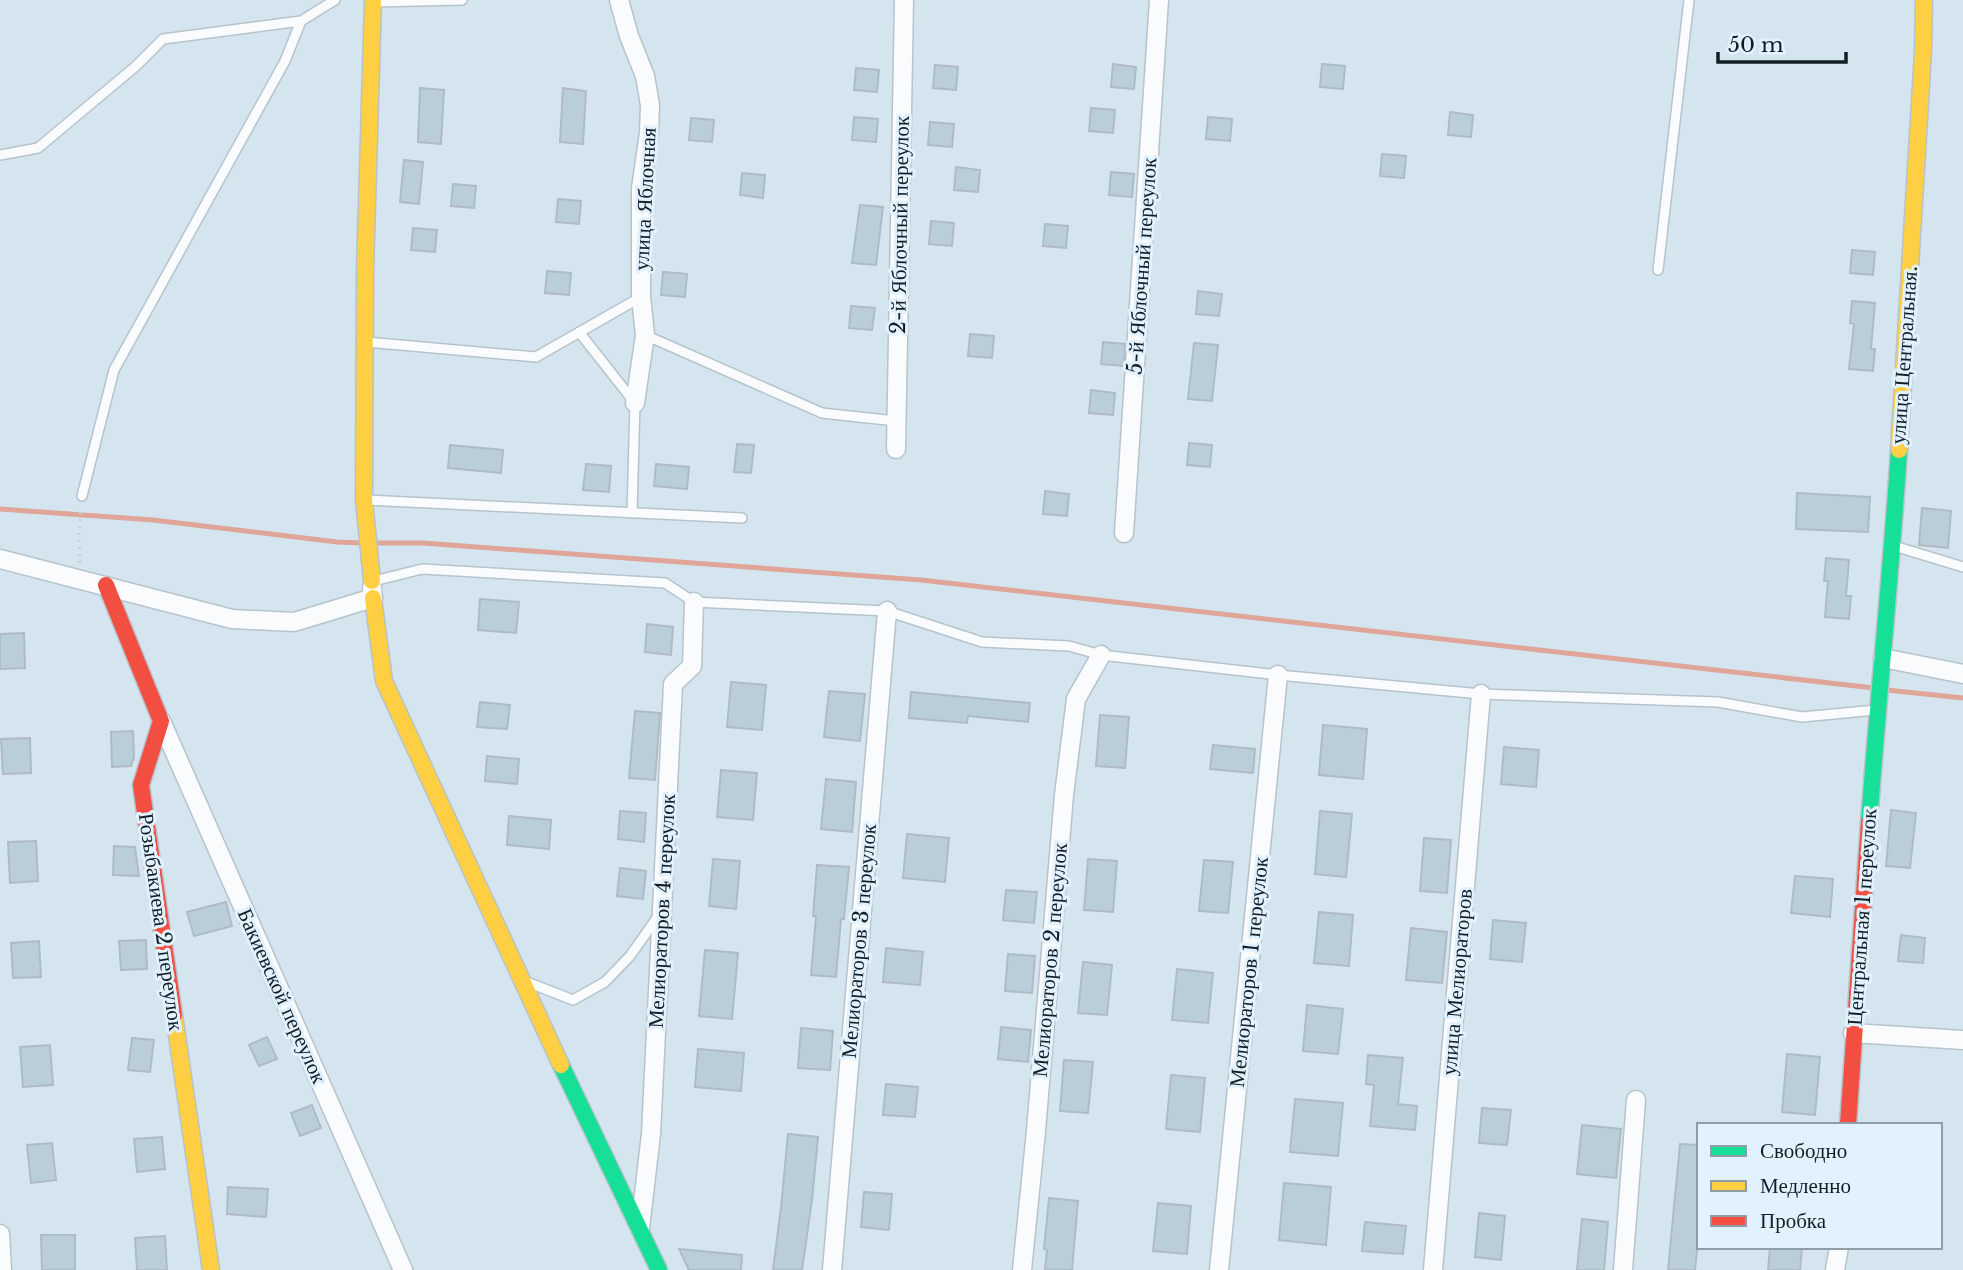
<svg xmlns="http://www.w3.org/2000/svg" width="1963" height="1270" viewBox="0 0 1963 1270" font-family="'Libre Baskerville',serif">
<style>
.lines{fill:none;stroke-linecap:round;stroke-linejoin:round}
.stream{stroke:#dea598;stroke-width:5}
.building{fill:#baceda;stroke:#afbbc3;stroke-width:2}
.lane-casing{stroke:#b7c3cb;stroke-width:12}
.street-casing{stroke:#b7c3cb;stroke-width:21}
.fast-casing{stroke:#b7c3cb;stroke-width:19}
.slow-casing{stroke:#b7c3cb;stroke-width:19}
.jam-casing{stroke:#b7c3cb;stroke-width:19}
.path{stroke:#ccd0d3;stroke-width:3.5;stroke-dasharray:2 5;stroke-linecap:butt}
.lane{stroke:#f9fbfd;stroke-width:9}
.street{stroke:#f9fbfd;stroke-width:18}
.fast{stroke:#16e098;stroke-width:16}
.slow{stroke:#ffcf43;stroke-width:16}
.jam{stroke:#f24e42;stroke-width:16}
.labels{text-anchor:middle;stroke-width:6;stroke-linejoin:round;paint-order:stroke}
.street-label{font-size:21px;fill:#131d24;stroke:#e1f2fe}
</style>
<rect width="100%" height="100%" fill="#d5e5ef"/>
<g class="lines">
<!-- stream -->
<path class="stream" d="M0,509L153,520L337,542L363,543
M376,543H423L921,580L1874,688
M1887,690L1963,698"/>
</g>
<!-- building -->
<path class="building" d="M1113,64L1136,67L1134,89L1111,87Z
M1322,64L1345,66L1343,89L1320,87Z
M935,65L958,67L956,90L933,88Z
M856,68L879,70L877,92L854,90Z
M420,88L444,90L441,144L418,142Z
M563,88L586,91L583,144L560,142Z
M1091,108L1115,110L1113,133L1089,131Z
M1450,112L1473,115L1471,137L1448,135Z
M854,117L878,119L876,142L852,140Z
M1208,117L1232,119L1230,141L1206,139Z
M691,118L714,120L712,142L689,140Z
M930,122L954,124L952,147L928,145Z
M1382,154L1406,156L1404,178L1380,176Z
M404,160L423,162L419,204L400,202Z
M956,167L980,170L978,192L954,190Z
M1111,172L1134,174L1132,197L1109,195Z
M742,173L765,175L763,198L740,195Z
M453,184L476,186L474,208L451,206Z
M558,199L581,201L579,224L556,222Z
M860,205L883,207L876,265L852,263Z
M931,221L954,223L952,246L929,244Z
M1045,224L1068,226L1066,248L1043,246Z
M413,228L437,230L435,252L411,250Z
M1852,250L1875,252L1873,275L1850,273Z
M547,271L571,273L569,295L545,293Z
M663,272L687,274L685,297L661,295Z
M1198,291L1222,294L1219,316L1196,314Z
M1852,301L1875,303L1871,349H1875L1873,371L1849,369L1854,324L1850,323Z
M851,306L875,308L872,330L849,328Z
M970,334L994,336L992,358L968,356Z
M1103,342L1125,344L1124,366L1101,364Z
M1194,343L1218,345L1212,401L1188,399Z
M1091,390L1115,393L1113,415L1089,413Z
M1189,443L1212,445L1210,467L1187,465Z
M737,444L754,445L751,473L734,472Z
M450,445L503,450L501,473L448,468Z
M586,464L611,466L609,492L583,490Z
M656,464L689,467L687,489L654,486Z
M1045,491L1069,494L1067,516L1043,514Z
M1797,493L1870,497L1868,532L1796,529Z
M1922,508L1951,511L1948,548L1919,545Z
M1826,558L1849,560L1846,596H1851L1849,619L1825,617L1828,581H1824Z
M480,599L519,602L516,633L478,630Z
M647,624L673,627L671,655L645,652Z
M24,633L25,668L0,669V634Z
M731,682L766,685L762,730L727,727Z
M829,691L865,694L860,741L824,737Z
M911,692L1030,703L1028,722L968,716L967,723L909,718Z
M480,702L510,705L507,729L477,727Z
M635,711L660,713L655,780L629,778Z
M1100,715L1129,717L1125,768L1096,766Z
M1323,725L1367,729L1363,779L1319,775Z
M133,731L134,757L131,766L112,767L111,732Z
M30,738L31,773L3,774L1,739Z
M1213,745L1255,749L1253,773L1210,769Z
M1504,747L1539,750L1536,787L1501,784Z
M487,756L519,759L517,784L485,781Z
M721,770L757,773L753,820L717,817Z
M826,779L856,782L852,832L821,829Z
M1891,810L1916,813L1910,868L1886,866Z
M620,811L646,813L644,842L618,839Z
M1320,811L1352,814L1346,877L1315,874Z
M509,816L551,820L549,849L507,845Z
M907,834L949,838L945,882L903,878Z
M1424,838L1451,840L1447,893L1420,891Z
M36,841L38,881L10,883L8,842Z
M114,846L135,847L139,876L113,875Z
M713,859L740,861L736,909L709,906Z
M1088,859L1117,861L1113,912L1084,910Z
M1204,860L1233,862L1228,913L1199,911Z
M817,865L849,867L844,919H841L836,977L811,975L816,916H813Z
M620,868L646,871L643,899L617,896Z
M1795,876L1833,879L1830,917L1791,913Z
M1006,890L1037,892L1034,923L1003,920Z
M226,902L232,926L194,936L187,912Z
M1319,912L1353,915L1349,966L1314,963Z
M1493,920L1526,923L1522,962L1490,959Z
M1411,928L1447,932L1442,983L1406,980Z
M1901,935L1925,938L1923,963L1898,961Z
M146,940L147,969L121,970L119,941Z
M39,941L41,977L13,978L11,943Z
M886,948L923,952L920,985L883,982Z
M705,950L738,953L732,1019L699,1016Z
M1008,954L1035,956L1032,993L1005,991Z
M1083,962L1112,965L1107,1015L1078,1013Z
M1177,969L1213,973L1208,1023L1172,1020Z
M1307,1005L1343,1009L1338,1054L1303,1051Z
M1001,1027L1031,1030L1028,1062L998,1059Z
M801,1028L833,1031L830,1070L798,1068Z
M267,1037L277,1059L259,1066L249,1045Z
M132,1038L154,1040L150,1072L128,1070Z
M50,1045L53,1085L23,1087L20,1047Z
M698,1049L744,1053L741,1091L695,1087Z
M1787,1054L1820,1057L1815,1115L1782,1112Z
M1368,1055L1403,1058L1398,1104L1417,1106L1415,1130L1370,1126L1374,1085L1366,1084Z
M1064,1060L1093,1062L1088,1113L1060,1111Z
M1171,1075L1205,1078L1200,1132L1166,1129Z
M886,1084L918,1087L915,1117L883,1115Z
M1295,1099L1343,1103L1338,1156L1290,1152Z
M312,1105L321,1128L300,1136L291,1113Z
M1482,1108L1511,1110L1507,1145L1479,1143Z
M1582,1125L1621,1129L1616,1178L1577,1174Z
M788,1134L818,1137L812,1200L802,1270H773L781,1208Z
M162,1137L165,1169L137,1172L134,1139Z
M52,1143L56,1180L31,1183L27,1145Z
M1680,1144L1699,1145V1230L1695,1270H1668Z
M1284,1183L1331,1187L1326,1245L1279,1240Z
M228,1187L268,1189L266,1217L227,1214Z
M864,1192L892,1194L889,1230L861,1227Z
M1049,1198L1078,1201L1072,1270H1045L1047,1250L1044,1249Z
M1158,1203L1191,1206L1187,1254L1153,1251Z
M1479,1213L1505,1216L1501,1260L1475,1257Z
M1582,1219L1608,1222L1604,1270H1577Z
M1365,1222L1406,1226L1403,1254L1362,1251Z
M41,1235H75V1270H42Z
M165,1236L167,1270H137L135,1238Z
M1770,1247H1802L1800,1270H1768Z
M679,1249L742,1255L741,1270H689Z"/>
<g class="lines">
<defs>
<path id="lane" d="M375,2L462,0
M0,155L38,148L136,66L163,39L301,21
M1658,270L1689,0
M579,332L635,403L632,513
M645,335L822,413L896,421
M366,342L536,357L641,297
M82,496L114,370L285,61L301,21L335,0
M366,500L742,518
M1894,546L1963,567
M374,581L422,569L665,583L694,602L887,611L982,642L1069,646L1101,655L1278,675L1481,694L1718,702L1802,717L1876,710
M527,982L573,1000L605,982L630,956L659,915"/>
<path id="street" d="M619,0L629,36L645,76L650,105L649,133L641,188V297L645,335L635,403
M896,449L904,0
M1124,533L1159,0
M0,559L232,619L294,622L373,598L372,588
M1883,658L1963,674
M161,721L403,1270
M1853,1033L1963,1040
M640,1228L651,1134L673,684L692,666L694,602
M0,1234L2,1270
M832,1270L887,611
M1022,1270L1036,1131L1064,795L1076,699L1101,655
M1219,1270L1278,675
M1433,1270L1481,694
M1623,1270L1636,1100
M1835,1270L1839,1247"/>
<path id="fast" d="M1869,823C1878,699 1891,575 1899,450
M561,1065L659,1270"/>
<path id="slow" d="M1899,450L1923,52L1924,0
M372,581L364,500L365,272L373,0
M373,598L384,681L561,1065
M174,1015L211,1270"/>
<path id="jam" d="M106,585L161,721L141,785L174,1015
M1848,1125L1869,823"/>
</defs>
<!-- lane casing -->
<use href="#lane" class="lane-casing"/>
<!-- street casing -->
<use href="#street" class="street-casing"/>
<!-- fast casing -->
<use href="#fast" class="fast-casing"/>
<!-- slow casing -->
<use href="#slow" class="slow-casing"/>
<!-- jam casing -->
<use href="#jam" class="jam-casing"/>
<!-- path -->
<path class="path" d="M80,563L79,535L81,508"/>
<!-- lane -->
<use href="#lane" class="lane"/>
<!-- street -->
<use href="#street" class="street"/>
<!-- fast -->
<use href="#fast" class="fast"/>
<!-- slow -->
<use href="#slow" class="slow"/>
<!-- jam -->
<use href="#jam" class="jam"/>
</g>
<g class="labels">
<!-- street labels -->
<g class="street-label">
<text transform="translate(645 199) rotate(-87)" y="7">улица Яблочная</text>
<text transform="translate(900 225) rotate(-89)" y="7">2-й Яблочный переулок</text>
<text transform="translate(1142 266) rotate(-86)" y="7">5-й Яблочный переулок</text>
<text transform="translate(1904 355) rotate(-86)" y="7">улица Центральная.</text>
<text transform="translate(662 911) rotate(-87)" y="7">Мелиораторов 4 переулок</text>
<text transform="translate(1862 917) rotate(-86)" y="7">Центральная 1 переулок</text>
<text transform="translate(161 922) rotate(82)" y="7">Розыбакиева 2 переулок</text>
<text transform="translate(859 941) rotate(-85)" y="7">Мелиораторов 3 переулок</text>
<text transform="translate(1050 960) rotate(-85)" y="7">Мелиораторов 2 переулок</text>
<text transform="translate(1249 972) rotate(-84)" y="7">Мелиораторов 1 переулок</text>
<text transform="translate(1457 982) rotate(-85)" y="7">улица Мелиораторов</text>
<text transform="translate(282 996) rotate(66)" y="7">Бакиевской переулок</text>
</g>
</g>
<!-- legend -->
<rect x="1697" y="1123" width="245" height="126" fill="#e1f2fe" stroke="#8f9da7" stroke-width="2"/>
<rect x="1711" y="1146" width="35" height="10" fill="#16e098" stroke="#8f9da7" stroke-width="2"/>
<text x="1760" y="1158" font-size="21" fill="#131d24">Свободно</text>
<rect x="1711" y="1181" width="35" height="10" fill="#ffcf43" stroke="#8f9da7" stroke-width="2"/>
<text x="1760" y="1193" font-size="21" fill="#131d24">Медленно</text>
<rect x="1711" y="1216" width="35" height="10" fill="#f24e42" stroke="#8f9da7" stroke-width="2"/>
<text x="1760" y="1228" font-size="21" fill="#131d24">Пробка</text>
<!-- scale -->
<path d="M1718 52v10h128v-10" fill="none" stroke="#131d24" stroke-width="3.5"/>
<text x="1728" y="52" font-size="21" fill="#131d24" stroke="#e1f2fe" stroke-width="5" paint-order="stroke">50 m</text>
</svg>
